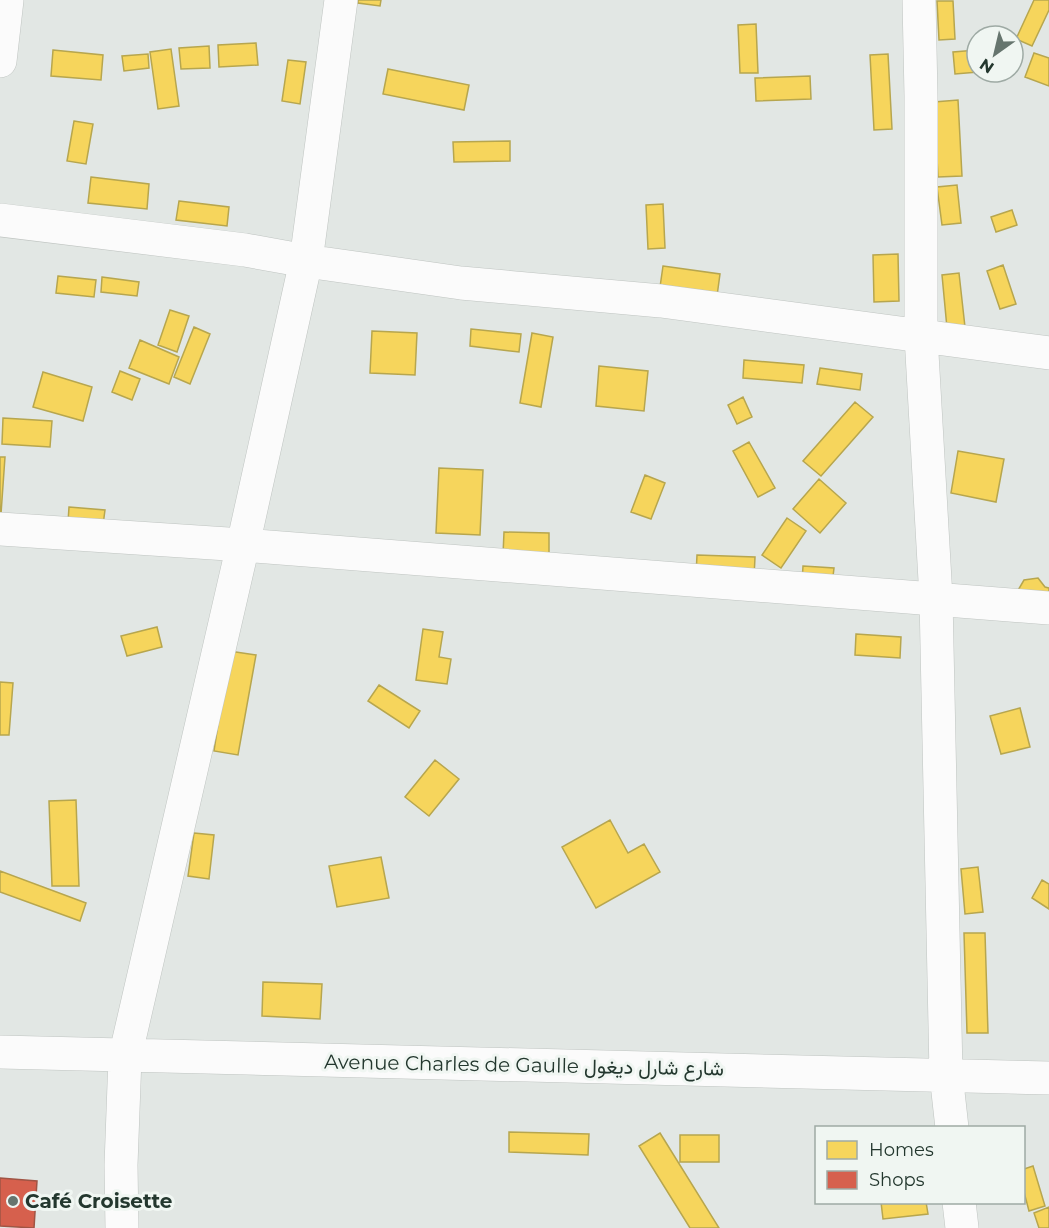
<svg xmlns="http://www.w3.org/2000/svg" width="1049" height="1228" viewBox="0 0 1049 1228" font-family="Montserrat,Vazirmatn,sans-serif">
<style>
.homes{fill:#f6d55c;stroke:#b7a64e;stroke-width:1.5}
.shops{fill:#d6604d;stroke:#a05444;stroke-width:1.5}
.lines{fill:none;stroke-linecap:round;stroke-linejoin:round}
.minor-casing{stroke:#bfc4c1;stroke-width:34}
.minor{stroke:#fbfbfb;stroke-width:33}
.poi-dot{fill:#66756e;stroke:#f0f6f2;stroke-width:2}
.labels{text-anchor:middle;stroke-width:6;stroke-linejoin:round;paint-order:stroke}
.street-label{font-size:20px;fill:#23372e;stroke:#f0f6f2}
.poi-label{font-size:20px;font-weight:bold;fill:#23372e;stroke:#f0f6f2;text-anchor:start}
</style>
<rect width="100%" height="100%" fill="#e2e7e4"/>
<!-- homes -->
<path class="homes" d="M358,0H381L380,6L358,3Z
M1034,0H1049V10L1032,46L1016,39Z
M937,1H953L955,39L939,40Z
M756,24L758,73H740L738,25Z
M256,43L258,65L219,67L218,45Z
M209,46L210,68L181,69L179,48Z
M171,49L179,106L158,109L150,52Z
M53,50L103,55L101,80L51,76Z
M977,50L978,72L955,74L953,52Z
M1034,53L1049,58V86L1025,77Z
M148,54L149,68L124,71L122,56Z
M888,54L892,129L874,130L870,55Z
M288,60L306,62L300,104L282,101Z
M388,69L469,85L464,110L383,94Z
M810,76L811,99L756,101L755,78Z
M958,100L962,176L938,177L934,102Z
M74,121L93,124L86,164L67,161Z
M510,141V161L454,162L453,142Z
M91,177L149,184L147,209L88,203Z
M957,185L961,223L942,225L937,187Z
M179,201L229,207L227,226L176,220Z
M663,204L665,248L648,249L646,205Z
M1012,210L1017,225L996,232L991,217Z
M898,254L899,301L874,302L873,255Z
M1003,265L1016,304L1000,309L987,271Z
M663,266L720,274L717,296L660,287Z
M959,273L965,327L947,328L942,275Z
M58,276L96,280L94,297L56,293Z
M102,277L139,282L137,296L101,292Z
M170,310L189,316L177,352L158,345Z
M194,327L210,334L190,384L174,377Z
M471,329L521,334L519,352L470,346Z
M372,331L417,333L415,375L370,373Z
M532,333L553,337L541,407L520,403Z
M140,340L179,357L169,384L129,368Z
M744,360L804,365L802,383L743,378Z
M599,366L648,371L644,411L596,406Z
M820,368L862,374L860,390L817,384Z
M120,371L140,379L132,400L112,392Z
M43,372L92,387L83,421L33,407Z
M743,397L752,417L737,424L728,405Z
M855,402L873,417L821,476L803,461Z
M3,418L52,421L50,447L2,444Z
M749,442L775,488L758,497L733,451Z
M958,451L1004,459L996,502L951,493Z
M0,457H5L1,514H0Z
M439,468L483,470L480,535L436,533Z
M645,475L665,483L651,519L631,512Z
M819,479L846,503L820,533L793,509Z
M69,507L105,510L103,525L68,522Z
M787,518L806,531L781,568L762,555Z
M504,532L549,533V556L503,555Z
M697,555L755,557L754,578L696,575Z
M803,566L834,568L832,585L802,582Z
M1038,578L1045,587L1049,588V605L1017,592L1024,580Z
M157,627L162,647L127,656L121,636Z
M423,629L443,632L439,657L451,659L447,684L416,680Z
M856,634L901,637L900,658L855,655Z
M229,651L256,655L238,755L214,751Z
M0,682L13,683L9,735H0Z
M379,685L420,711L409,728L368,701Z
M1020,708L1030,747L1001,754L990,716Z
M435,760L459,779L429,816L405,797Z
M76,800L79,886H52L49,801Z
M610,820L628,853L644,844L660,872L596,908L562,847Z
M194,833L214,835L209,879L188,876Z
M381,857L389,898L337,907L329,866Z
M978,867L983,912L965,914L961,869Z
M0,871L86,903L80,921L0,892Z
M1042,880L1049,884V909L1032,898Z
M964,933H985L988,1033H967Z
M263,982L322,984L320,1019L262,1016Z
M509,1132L589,1134L588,1155L509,1152Z
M660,1133L719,1228H690L639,1146Z
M680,1135H719V1162H680Z
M1033,1166L1045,1206L1029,1211L1024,1192V1169Z
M881,1202H926L928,1214L883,1219Z
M1049,1207V1228H1039L1034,1213Z"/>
<!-- shops -->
<path class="shops" d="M0,1178L37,1181L34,1228L0,1226Z"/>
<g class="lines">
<defs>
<path id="minor" d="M919,0L921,96V336L936,598L946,1074L952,1128
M0,61L7,0
M0,220L245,250L306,261L461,283L661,301L1049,353
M0,529L243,545L1049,608
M0,1052L1049,1078
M959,1202L962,1228
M122,1228L121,1165L125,1057L243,545L306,261L341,0"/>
</defs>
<!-- minor casing -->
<use href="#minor" class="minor-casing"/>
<!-- minor -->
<use href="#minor" class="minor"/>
</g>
<!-- markers -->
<circle class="poi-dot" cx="13" cy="1201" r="6"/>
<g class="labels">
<!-- street labels -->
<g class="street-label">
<text transform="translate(524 1065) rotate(1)" y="7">Avenue Charles de Gaulle شارع شارل ديغول</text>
</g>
<!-- poi labels -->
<g class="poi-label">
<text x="25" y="1208">Café Croisette</text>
</g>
</g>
<!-- legend -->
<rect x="815" y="1126" width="210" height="78" fill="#f0f6f2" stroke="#9eaaa4" stroke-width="1.5"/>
<rect x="827" y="1141" width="30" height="18" fill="#f6d55c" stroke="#9eaaa4" stroke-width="1.5"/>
<text x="869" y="1156" font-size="18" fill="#23372e">Homes</text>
<rect x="827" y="1171" width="30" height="18" fill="#d6604d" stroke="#9eaaa4" stroke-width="1.5"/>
<text x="869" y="1186" font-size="18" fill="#23372e">Shops</text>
<!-- north arrow -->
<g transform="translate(995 54) rotate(214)"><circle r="28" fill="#f0f6f2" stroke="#9eaaa4" stroke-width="1.5"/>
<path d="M0-4.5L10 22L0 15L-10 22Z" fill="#66756e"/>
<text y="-9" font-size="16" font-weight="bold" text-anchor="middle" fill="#23372e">N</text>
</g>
</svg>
